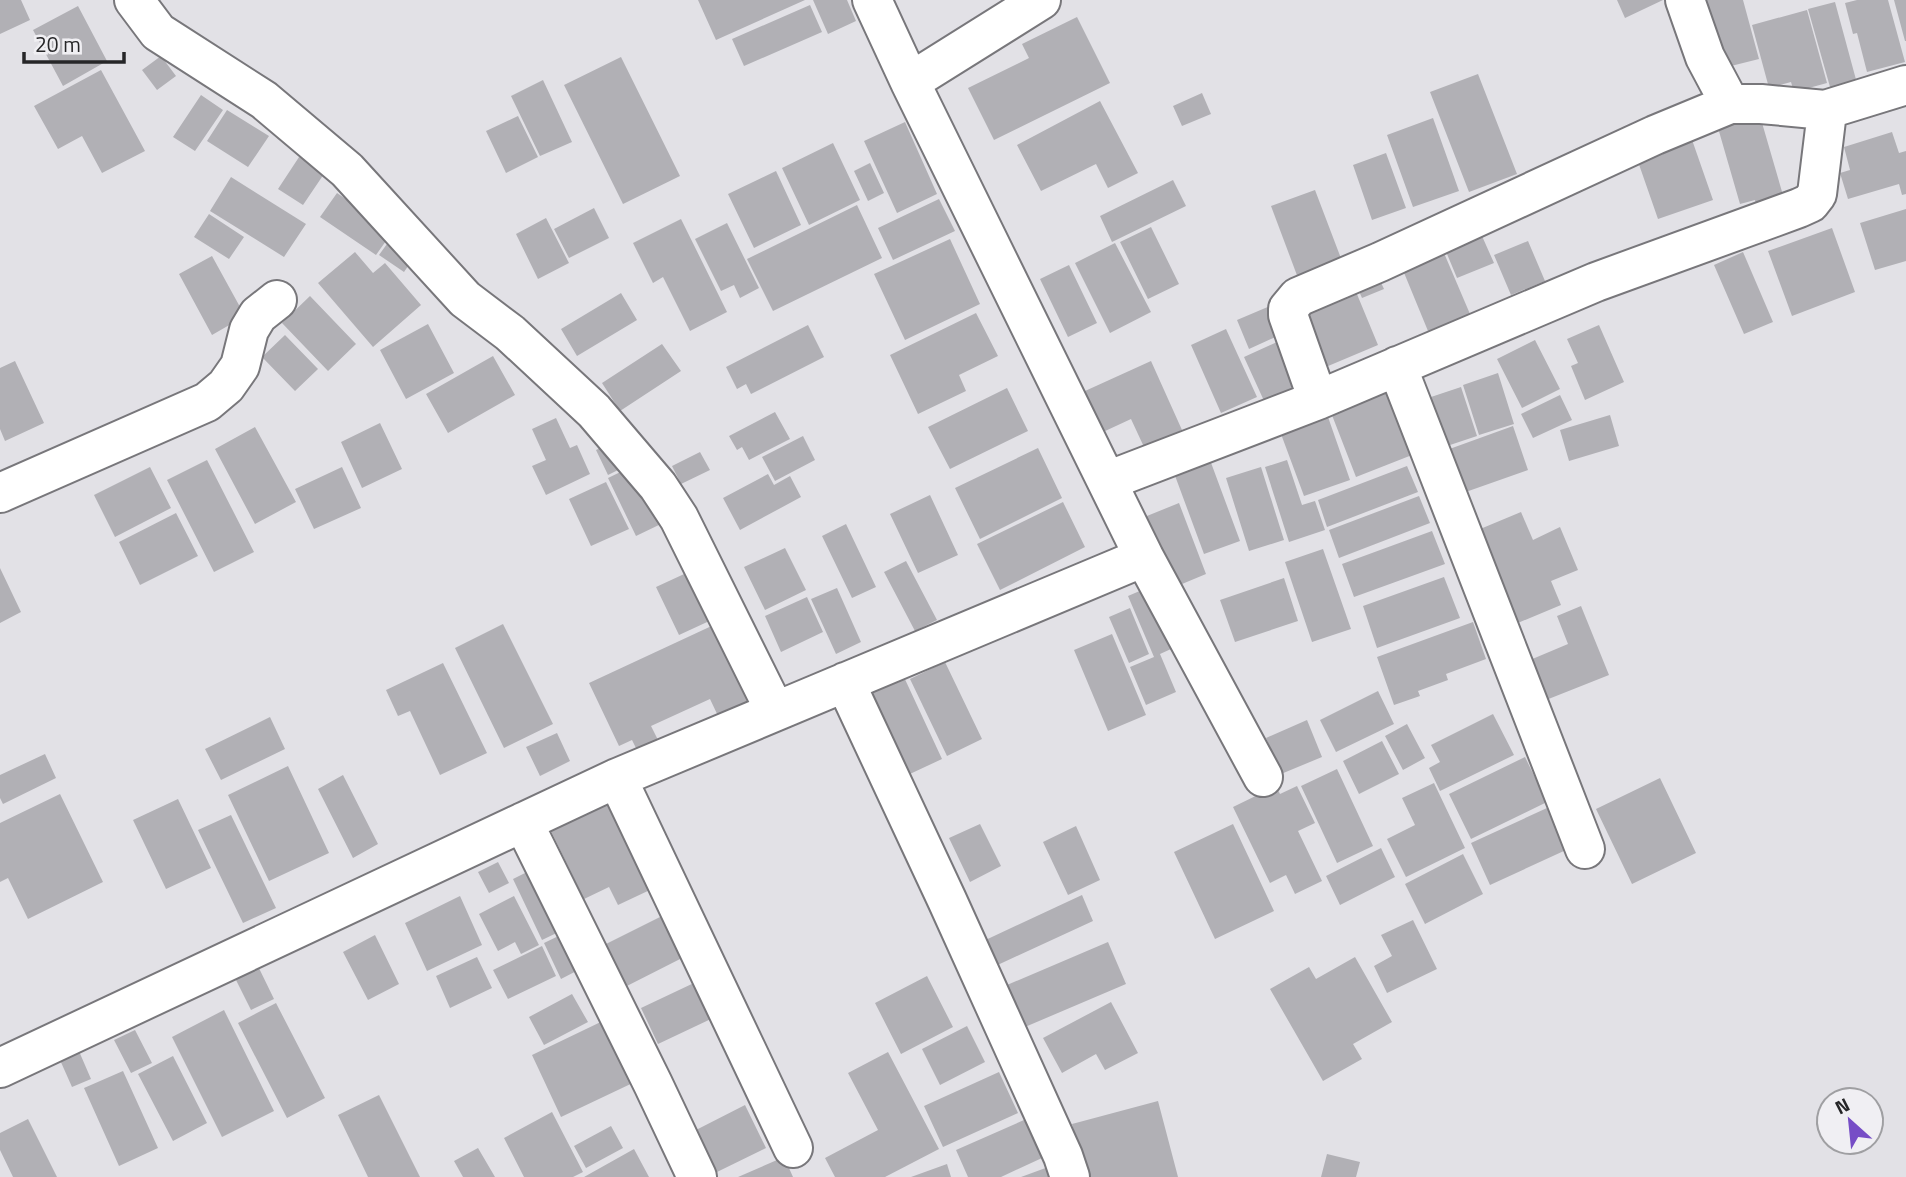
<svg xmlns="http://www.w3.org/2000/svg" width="1906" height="1177" viewBox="0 0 1906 1177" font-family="'Titillium Web',sans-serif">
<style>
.building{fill:#b1b0b5}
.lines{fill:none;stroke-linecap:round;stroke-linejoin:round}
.minor-casing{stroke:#78777b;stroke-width:42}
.minor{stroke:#fff;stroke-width:38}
</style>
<rect width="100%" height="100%" fill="#e2e1e6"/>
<!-- building -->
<path class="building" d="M0,0H21L30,20L0,34Z
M698,0H805L716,40Z
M813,0H847L856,21L828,34Z
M1617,0H1663L1625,18Z
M1687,0H1743L1759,59L1723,68Z
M1857,0H1888L1905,62L1867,72L1857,33L1853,34L1845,3Z
M1894,0H1906V41H1905Z
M1835,2L1858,87L1832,94L1808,9Z
M810,5L822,32L744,66L732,39Z
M78,6L107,61L63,86L33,30Z
M1807,10L1827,83L1794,92L1791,82L1769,88L1752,25Z
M1077,17L1110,83L994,140L968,88L1029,58L1022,44Z
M161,56L176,76L157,90L142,70Z
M621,57L680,176L623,204L564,85Z
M101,70L145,151L102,173L82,136L58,149L34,106Z
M1478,74L1517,174L1469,192L1430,92Z
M543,80L572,142L540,156L511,96Z
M1202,93L1211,114L1182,126L1173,106Z
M201,95L223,110L195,151L173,137Z
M1100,101L1138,173L1108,188L1096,164L1041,191L1017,145Z
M1758,109L1785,202L1757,210L1755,200L1740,204L1716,121Z
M227,110L269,136L248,167L207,141Z
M518,116L538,157L506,173L486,131Z
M1433,118L1459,191L1413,207L1387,135Z
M905,122L937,194L897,213L864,141Z
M1892,132L1899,153L1906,151V194L1902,195L1899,184L1848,199L1840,173L1850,170L1844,147Z
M1690,134L1713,200L1658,219L1635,153Z
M833,143L860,200L809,225L782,168Z
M303,151L328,168L303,205L278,189Z
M1386,153L1406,208L1372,220L1353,165Z
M870,163L884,193L868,201L854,171Z
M776,171L801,225L754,248L728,194Z
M231,177L306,224L284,257L210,211Z
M1173,180L1186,206L1112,242L1100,216Z
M1315,190L1342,261L1298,278L1271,206Z
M337,193L393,231L376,255L320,217Z
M939,199L955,231L893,260L878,228Z
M857,205L882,258L773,311L747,259Z
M594,208L609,238L569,258L554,229Z
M1906,209V261L1875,270L1860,223Z
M209,214L244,237L229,259L194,237Z
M546,218L569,263L538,279L516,234Z
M681,219L727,312L690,331L663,277L653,283L633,243Z
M727,223L759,288L740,298L734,285L721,291L695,239Z
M1151,227L1179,284L1148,299L1120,242Z
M1478,227L1494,263L1457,278L1442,242Z
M1832,228L1855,292L1792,316L1768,251Z
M392,237L417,253L404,272L379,255Z
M950,239L980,304L905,340L874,274Z
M1528,241L1545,281L1511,295L1494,255Z
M1115,243L1151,312L1110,333L1075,263Z
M1441,246L1470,314L1428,331L1400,263Z
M355,252L373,273L385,263L421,305L373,347L318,283Z
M1743,252L1773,322L1744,334L1714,265Z
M212,256L245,316L212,335L179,274Z
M1069,265L1097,323L1068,337L1040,279Z
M1375,270L1384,289L1362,298L1354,280Z
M1354,287L1378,345L1321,369L1297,310Z
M621,293L637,320L577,356L561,329Z
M310,296L356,344L328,371L282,323Z
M1270,306L1282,334L1249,349L1237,320Z
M976,313L998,356L959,375L966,391L918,414L890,355Z
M428,324L454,373L406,399L380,350Z
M808,325L824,357L751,394L746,384L737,389L726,367Z
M1599,325L1624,382L1585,400L1571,366L1578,363L1567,339Z
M1226,329L1257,397L1221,413L1191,345Z
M285,335L318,369L295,391L262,357Z
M1535,340L1560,389L1522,408L1497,359Z
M1277,342L1298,387L1265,403L1244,357Z
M662,344L681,371L620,411L602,383Z
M493,356L515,395L448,433L426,394Z
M15,361L44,423L5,441L0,429V368Z
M1151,361L1182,430L1144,447L1131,419L1103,432L1085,391Z
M1498,373L1514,424L1479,435L1463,385Z
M1461,387L1477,436L1447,446L1431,397Z
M1007,388L1028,431L950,469L928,427Z
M1386,388L1412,455L1356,477L1330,410Z
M1560,395L1572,420L1533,438L1521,414Z
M775,412L790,439L749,460L742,447L737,450L729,436Z
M1610,415L1619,446L1569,461L1560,430Z
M1328,417L1350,480L1304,496L1281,434Z
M556,418L570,448L577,445L590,474L546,495L532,466L546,460L532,429Z
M380,423L402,469L362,488L341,442Z
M1513,426L1528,470L1460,494L1444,451Z
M255,427L296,502L255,524L215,449Z
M803,436L815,460L775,481L762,457Z
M617,440L628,465L608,475L596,450Z
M1038,448L1062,498L980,539L955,488Z
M700,452L710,470L681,484L672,466Z
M207,460L254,552L214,572L167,480Z
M1210,460L1240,541L1204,554L1174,473Z
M1287,460L1302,505L1315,501L1325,530L1289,542L1265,467Z
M635,465L663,523L636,536L608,478Z
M1407,466L1418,492L1327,527L1318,500Z
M150,467L171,508L115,537L94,495Z
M342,467L361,508L314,529L295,489Z
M1261,467L1284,540L1249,551L1226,478Z
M768,474L774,485L790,476L801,497L740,530L723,498Z
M606,482L629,529L591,546L569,499Z
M930,495L958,555L918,573L890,514Z
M1419,496L1430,523L1339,558L1329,530Z
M1063,502L1085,547L1000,590L977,544Z
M1179,503L1206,574L1170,589L1142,518Z
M1521,512L1533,540L1560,527L1578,570L1551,581L1561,605L1513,625L1473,532Z
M176,513L198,556L140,585L119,542Z
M846,524L876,587L852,598L822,536Z
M1432,531L1445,564L1354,597L1342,564Z
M785,548L806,590L765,610L744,567Z
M1323,549L1351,629L1312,642L1285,562Z
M906,561L937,620L915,631L884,572Z
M0,568L21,612L0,623Z
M695,569L718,617L679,635L656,587Z
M1444,577L1460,618L1377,648L1363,606Z
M1284,578L1298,621L1235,642L1220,600Z
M1156,584L1182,644L1160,654L1176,692L1146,705L1130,667L1154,657L1128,596Z
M837,588L861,642L836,654L811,599Z
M807,597L823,632L781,652L765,616Z
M1581,606L1609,675L1546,700L1530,660L1568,644L1557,616Z
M1130,608L1149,654L1129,663L1109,617Z
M1473,622L1486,659L1446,674L1448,680L1418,691L1420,696L1394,705L1377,657Z
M718,623L755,702L719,718L710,699L651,726L660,744L639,754L632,740L619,746L589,683Z
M503,624L553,724L504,748L455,648Z
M1112,634L1146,715L1108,731L1074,650Z
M945,662L982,739L947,756L910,679Z
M443,663L487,753L440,775L410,711L398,716L386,690Z
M903,675L942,759L897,780L858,695Z
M1378,691L1394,724L1336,752L1320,720Z
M1493,714L1514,755L1440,791L1429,768L1440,762L1431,745Z
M270,717L285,749L221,780L205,749Z
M1307,720L1322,757L1281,774L1266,738Z
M1407,724L1425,758L1403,770L1385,736Z
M557,733L570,761L540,776L526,747Z
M1382,741L1399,774L1359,794L1343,761Z
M45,754L56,778L3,804L0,798V775Z
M1525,757L1547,802L1471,839L1449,794Z
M288,766L329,853L269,881L228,795Z
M1337,769L1373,846L1337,863L1301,786Z
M343,775L378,844L353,858L318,789Z
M1660,778L1696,853L1632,884L1596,809Z
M1434,783L1465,848L1406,877L1387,839L1415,825L1402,798Z
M1276,786L1280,794L1297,786L1315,823L1298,831L1322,881L1295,894L1286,875L1270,883L1233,807Z
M60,794L103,882L28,919L8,878L0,882V823Z
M609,798L652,889L618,905L609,887L584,899L549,827Z
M178,799L211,868L166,889L133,820Z
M1547,808L1566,850L1490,885L1471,843Z
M231,815L276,908L243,923L198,830Z
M980,824L1001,866L970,882L949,838Z
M1233,824L1274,911L1215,939L1174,852Z
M1076,826L1100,880L1068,895L1043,842Z
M1381,848L1395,877L1340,905L1326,876Z
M1463,854L1483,894L1425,924L1405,884Z
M498,862L509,883L489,893L478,872Z
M537,867L567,928L542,940L513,879Z
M1082,895L1093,921L989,969L977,944Z
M460,896L482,945L427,971L405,923Z
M514,896L539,945L521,954L515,942L498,951L479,914Z
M664,915L686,956L619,990L598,948Z
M1413,920L1437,969L1387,993L1374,966L1392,956L1381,935Z
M571,930L588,965L561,979L544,943Z
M375,935L399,984L368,1000L343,952Z
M1108,942L1126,984L1025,1027L1007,985Z
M542,946L556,976L508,999L493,970Z
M477,957L492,988L450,1008L436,976Z
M1355,957L1392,1022L1353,1044L1362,1059L1323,1081L1270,989L1309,967L1316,979Z
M255,960L274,999L251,1010L232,972Z
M927,976L953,1027L901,1054L875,1003Z
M696,982L713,1018L658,1044L641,1008Z
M572,994L588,1022L544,1045L529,1017Z
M1111,1002L1138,1053L1105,1070L1096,1054L1062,1073L1043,1038Z
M276,1003L325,1098L287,1118L238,1023Z
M224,1010L274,1111L222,1137L172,1037Z
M609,1018L639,1080L561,1117L532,1055Z
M967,1026L985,1062L940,1085L922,1049Z
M135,1030L152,1063L131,1073L114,1040Z
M75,1042L91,1079L72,1087L56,1051Z
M888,1052L939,1149L885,1177H835L825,1158L878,1130L848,1073Z
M173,1056L207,1123L173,1141L138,1074Z
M123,1071L158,1148L119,1166L84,1088Z
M999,1072L1018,1113L943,1147L924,1106Z
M379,1095L420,1177H368L338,1115Z
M1158,1101L1178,1177H1086L1072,1124Z
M745,1105L766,1148L717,1172L696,1130Z
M552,1112L583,1172L573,1177H524L504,1138Z
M28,1119L57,1177H13L0,1150V1133Z
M1024,1120L1042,1158L1001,1177H968L956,1150Z
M611,1126L623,1148L586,1168L574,1146Z
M478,1148L495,1177H463L454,1161Z
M634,1149L649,1177H584Z
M1327,1154L1360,1162L1356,1177H1321Z
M784,1157L793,1177H738Z
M947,1164L951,1177H911Z
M1051,1166L1055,1177H1021Z"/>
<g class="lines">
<defs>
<path id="minor" d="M134,0L158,32L264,100L347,170L465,299L510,333L594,411L658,486L679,518L775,711
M872,0L910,82L1144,557L1263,777
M1685,0L1705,57L1730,104
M910,82L1041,0
M1397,366L1585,849
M1318,400L1288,315V309L1298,297L1380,262L1655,135L1730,104H1761L1825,110
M1107,481L1318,400L1596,282L1799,208L1810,203L1817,194L1826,120L1825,110L1906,85
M0,493L207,402L226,386L240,366L249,330L258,315L277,300
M845,682L947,900L1063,1156L1070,1177
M617,778L793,1148
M523,822L653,1084L697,1177
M0,1068L617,778L1144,557"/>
</defs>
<!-- minor casing -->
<use href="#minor" class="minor-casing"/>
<!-- minor -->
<use href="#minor" class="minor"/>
</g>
<!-- north arrow -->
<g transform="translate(1850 1121) rotate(333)"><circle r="33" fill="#f0eff3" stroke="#9f9fa2" stroke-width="2"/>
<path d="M0-5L12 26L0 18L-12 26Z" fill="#764dc6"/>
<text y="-10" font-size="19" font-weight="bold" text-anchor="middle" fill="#262628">N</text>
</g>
<!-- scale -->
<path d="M24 52v10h100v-10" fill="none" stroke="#262628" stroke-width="3.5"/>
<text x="35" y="52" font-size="21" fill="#262628" stroke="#f0eff3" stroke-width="5" paint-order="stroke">20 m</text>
</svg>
